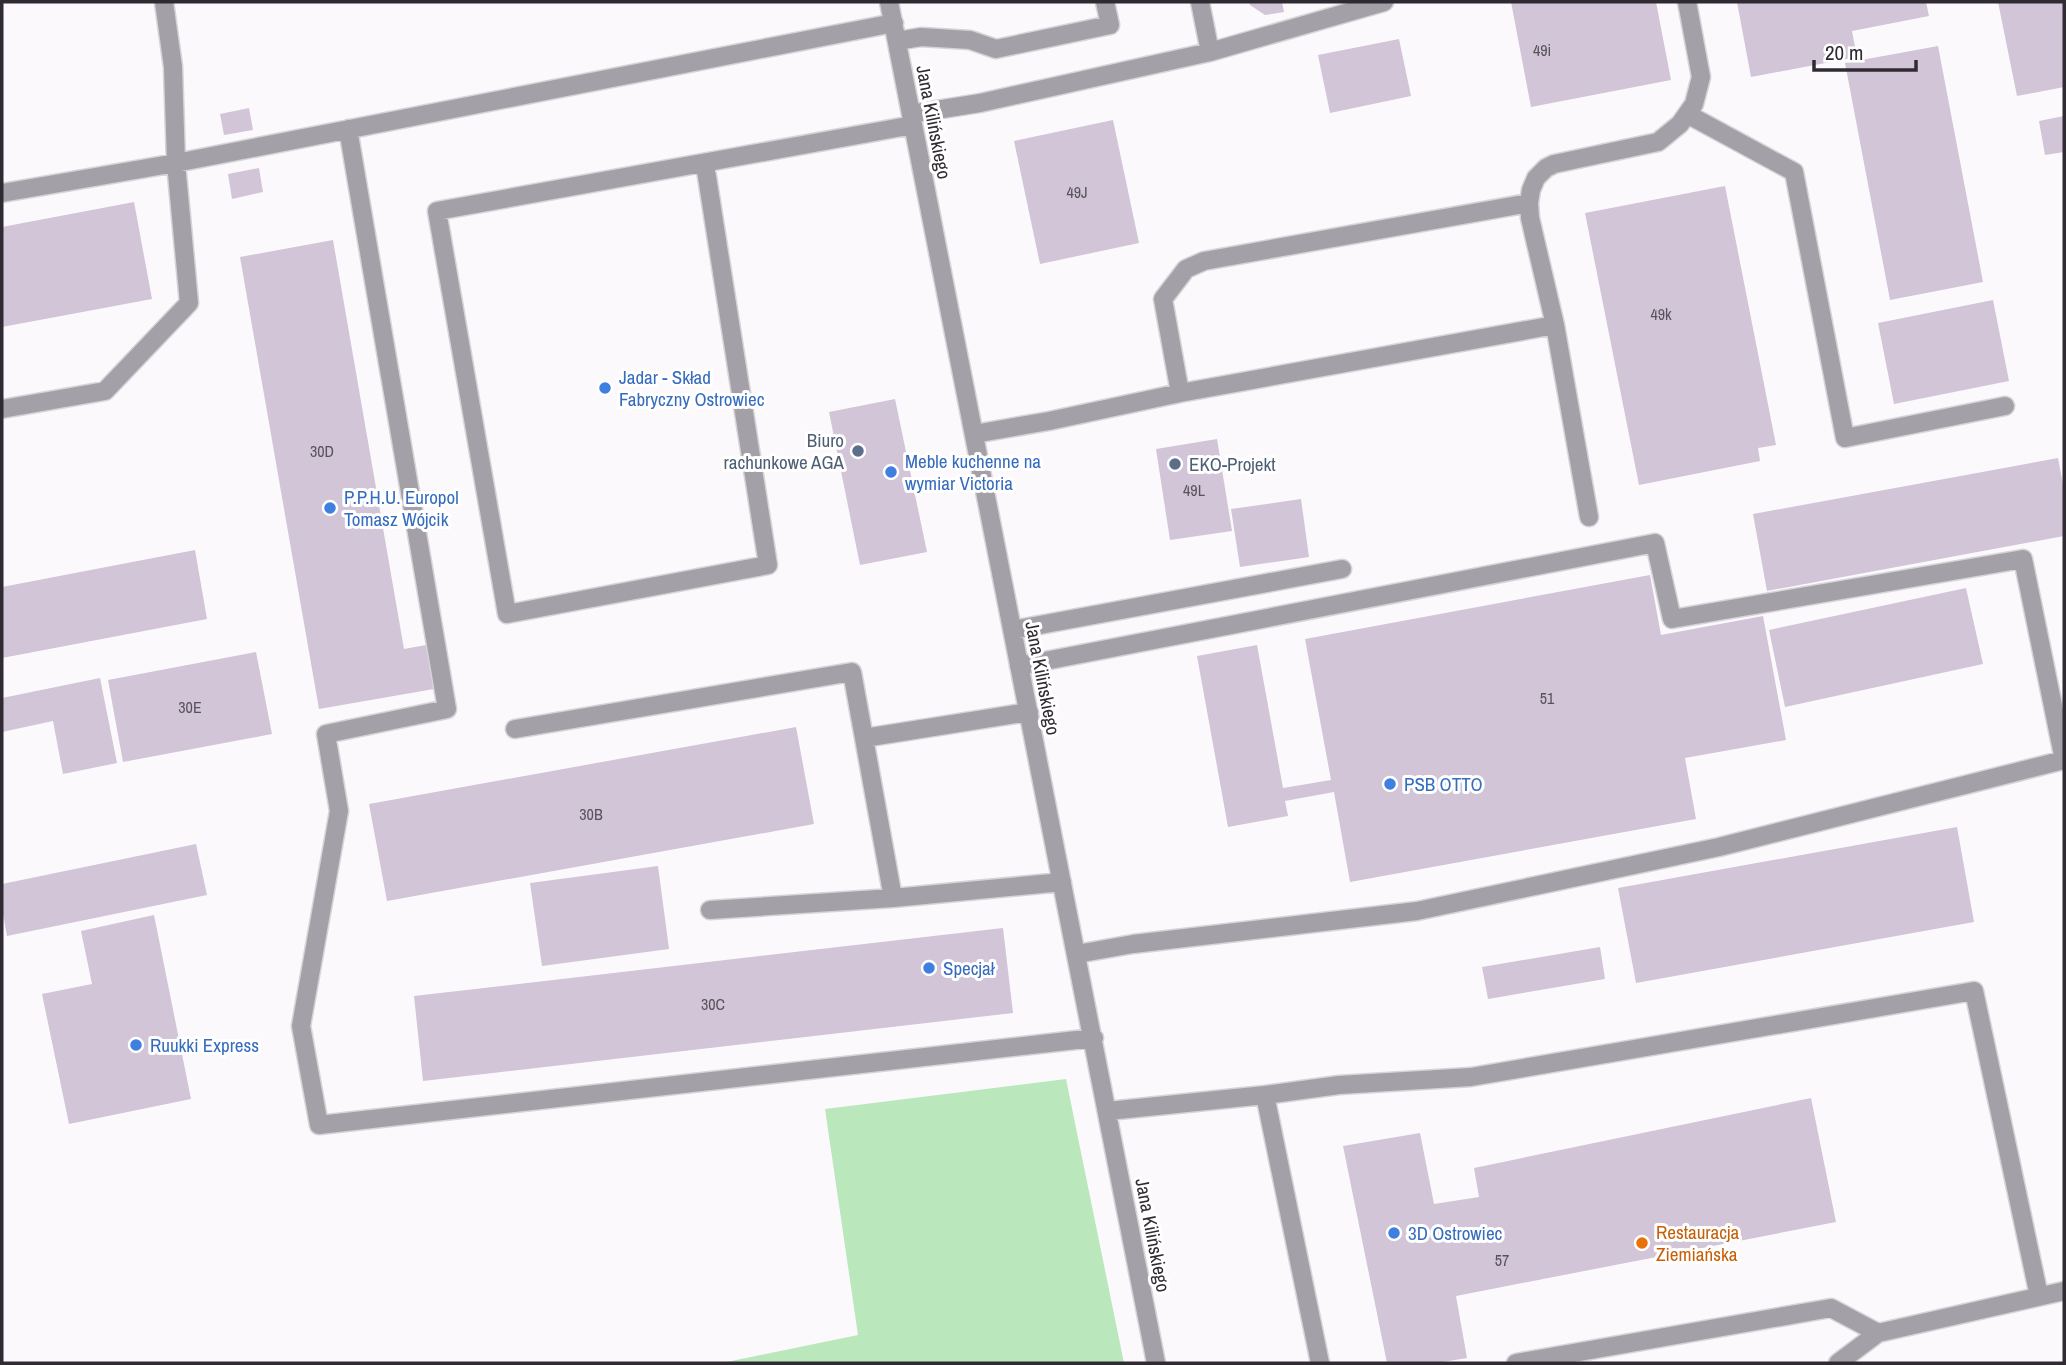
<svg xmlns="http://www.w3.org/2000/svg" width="2066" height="1365" viewBox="0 0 2066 1365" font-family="'Archivo Narrow',sans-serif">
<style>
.green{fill:#bae7bc}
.building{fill:#d1c5d7}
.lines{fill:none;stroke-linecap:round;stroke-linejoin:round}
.minor-casing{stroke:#d7d4d8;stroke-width:21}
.minor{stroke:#a4a0a8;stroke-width:18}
.shop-dot{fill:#3f7fe0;stroke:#fff;stroke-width:2.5}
.service-dot{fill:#5c6f8a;stroke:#fff;stroke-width:2.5}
.food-dot{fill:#e8710a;stroke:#fff;stroke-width:2.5}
.labels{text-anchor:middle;stroke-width:6;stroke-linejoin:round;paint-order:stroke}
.number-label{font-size:16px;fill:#58525b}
.street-label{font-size:19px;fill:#302b32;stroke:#fff}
.shop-label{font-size:19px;fill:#366cbe;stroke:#fff;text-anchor:start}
.service-label{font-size:19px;fill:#4e5e75;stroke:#fff;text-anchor:end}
.food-label{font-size:19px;fill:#c56008;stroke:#fff;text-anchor:start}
</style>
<rect width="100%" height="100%" fill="#fcf9fd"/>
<!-- green -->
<path class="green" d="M1066,1079L1124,1363H722L858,1335L825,1109Z"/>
<!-- building -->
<path class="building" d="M1249,2H1282L1284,12L1265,15L1250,5Z
M1511,2H1656L1671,80L1531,107Z
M1737,2H1926L1929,16L1852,31L1857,57L1751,77Z
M1998,2H2064V87L2017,96Z
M1399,39L1411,96L1330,113L1318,55Z
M1938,46L1983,282L1890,300L1845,63Z
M249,108L253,130L224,135L220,114Z
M2064,116V152L2045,155L2039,121Z
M1113,120L1139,243L1040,264L1014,141Z
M259,168L263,192L232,199L228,174Z
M1725,186L1776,445L1758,448L1760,461L1639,485L1585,213Z
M134,202L152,299L2,327V227Z
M333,240L404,649L426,645L434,689L319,709L240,257Z
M1993,300L2009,381L1894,404L1878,323Z
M895,399L927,552L860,565L829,412Z
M1217,439L1232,531L1170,540L1156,449Z
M2058,458L2064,490V536L1767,591L1753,514Z
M1301,499L1309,557L1240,567L1231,509Z
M195,550L207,619L2,658V587Z
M1650,575L1661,635L1763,616L1786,740L1685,758L1696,819L1350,882L1334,792L1285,801L1288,816L1228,827L1197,656L1257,645L1283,788L1331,780L1305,639Z
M1966,588L1983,664L1785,707L1769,630Z
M256,652L272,734L123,762L108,680Z
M100,678L117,763L63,774L53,721L2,732V698Z
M796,727L814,824L387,901L369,804Z
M1957,827L1974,922L1636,983L1618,888Z
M196,844L207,895L7,936L2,908V884Z
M658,866L669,949L542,966L530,883Z
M154,915L191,1099L69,1124L42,994L92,984L81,931Z
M1003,928L1013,1013L423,1081L414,996Z
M1600,947L1605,979L1488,999L1482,967Z
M1811,1098L1836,1222L1456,1296L1467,1358L1436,1363H1387L1343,1146L1420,1133L1434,1204L1479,1197L1474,1168Z"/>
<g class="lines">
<defs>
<path id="minor" d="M889,2L1156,1363
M1200,2L1210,52
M897,41L921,37L970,40L996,49L1110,25L1105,2
M911,114L980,103L1210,52L1384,2
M1687,114L1794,172L1845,438L2005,406
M348,129L447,709L326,734L339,811L301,1026L319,1125L1094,1038
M705,164L768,565L507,614L437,211L913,125
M2,193L176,163L894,23
M1555,325L1589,517
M1180,393L1163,299L1186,269L1204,261L1529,203
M2,409L105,391L189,303L176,163L173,67L164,2
M974,434L1049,421L1180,393L1555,325L1530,218L1529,203L1531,190L1536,178L1546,168L1554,164L1658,142L1680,124L1694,104L1701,77L1687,2
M1013,630L1342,569
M1019,666L1655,543L1672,619L2023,559L2064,760L1719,847L1417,911L1133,944L1077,954
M1029,712L864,738L893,898L1062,882
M515,729L852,672L864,738
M710,910L893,898
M1265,1095L1339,1085L1471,1077L1974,991L2039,1296
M1108,1111L1265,1095L1320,1363
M1516,1363L1831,1308L1878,1333L2064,1291
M1838,1363L1878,1333"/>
</defs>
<!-- minor casing -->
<use href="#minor" class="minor-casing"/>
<!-- minor -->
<use href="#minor" class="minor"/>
</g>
<!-- markers -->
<g class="shop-dot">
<circle cx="605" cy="388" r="7"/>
<circle cx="891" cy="472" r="7"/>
<circle cx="330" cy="508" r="7"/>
<circle cx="1390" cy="784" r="7"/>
<circle cx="929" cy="968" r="7"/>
<circle cx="136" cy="1045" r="7"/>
<circle cx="1394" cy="1233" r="7"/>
</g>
<g class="service-dot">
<circle cx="858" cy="451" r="7"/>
<circle cx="1175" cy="464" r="7"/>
</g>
<circle class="food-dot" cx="1642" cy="1243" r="7"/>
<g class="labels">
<!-- number labels -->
<g class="number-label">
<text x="1542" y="56">49i</text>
<text x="1077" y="198">49J</text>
<text x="1661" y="320">49k</text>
<text x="322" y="457">30D</text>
<text x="1194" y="496">49L</text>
<text x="1547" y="704">51</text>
<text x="190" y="713">30E</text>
<text x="591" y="820">30B</text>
<text x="713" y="1010">30C</text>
<text x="1502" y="1266">57</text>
</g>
<!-- street labels -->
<g class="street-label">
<text transform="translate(934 122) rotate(79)" y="7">Jana Kilińskiego</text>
<text transform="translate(1043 678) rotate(79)" y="7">Jana Kilińskiego</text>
<text transform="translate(1153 1235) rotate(79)" y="7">Jana Kilińskiego</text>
</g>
<!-- shop labels -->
<g class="shop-label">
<text x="619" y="384">Jadar - Skład<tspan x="619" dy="22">Fabryczny Ostrowiec</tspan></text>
<text x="905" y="468">Meble kuchenne na<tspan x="905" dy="22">wymiar Victoria</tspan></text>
<text x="344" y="504">P.P.H.U. Europol<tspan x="344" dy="22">Tomasz Wójcik</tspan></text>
<text x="1404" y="791">PSB OTTO</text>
<text x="943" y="975">Specjał</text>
<text x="150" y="1052">Ruukki Express</text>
<text x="1408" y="1240">3D Ostrowiec</text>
</g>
<!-- service labels -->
<g class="service-label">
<text x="844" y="447">Biuro<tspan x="844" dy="22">rachunkowe AGA</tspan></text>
<text x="1189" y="471" text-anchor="start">EKO-Projekt</text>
</g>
<!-- food labels -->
<g class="food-label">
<text x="1656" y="1239">Restauracja<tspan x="1656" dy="22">Ziemiańska</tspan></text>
</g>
</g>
<!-- border -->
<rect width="2066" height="1365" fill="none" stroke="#302b32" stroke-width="7"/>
<!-- scale -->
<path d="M1814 60v10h102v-10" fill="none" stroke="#302b32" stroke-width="3.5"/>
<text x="1825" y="60" font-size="21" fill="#302b32" stroke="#ffffff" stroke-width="5" paint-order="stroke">20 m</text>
</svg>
